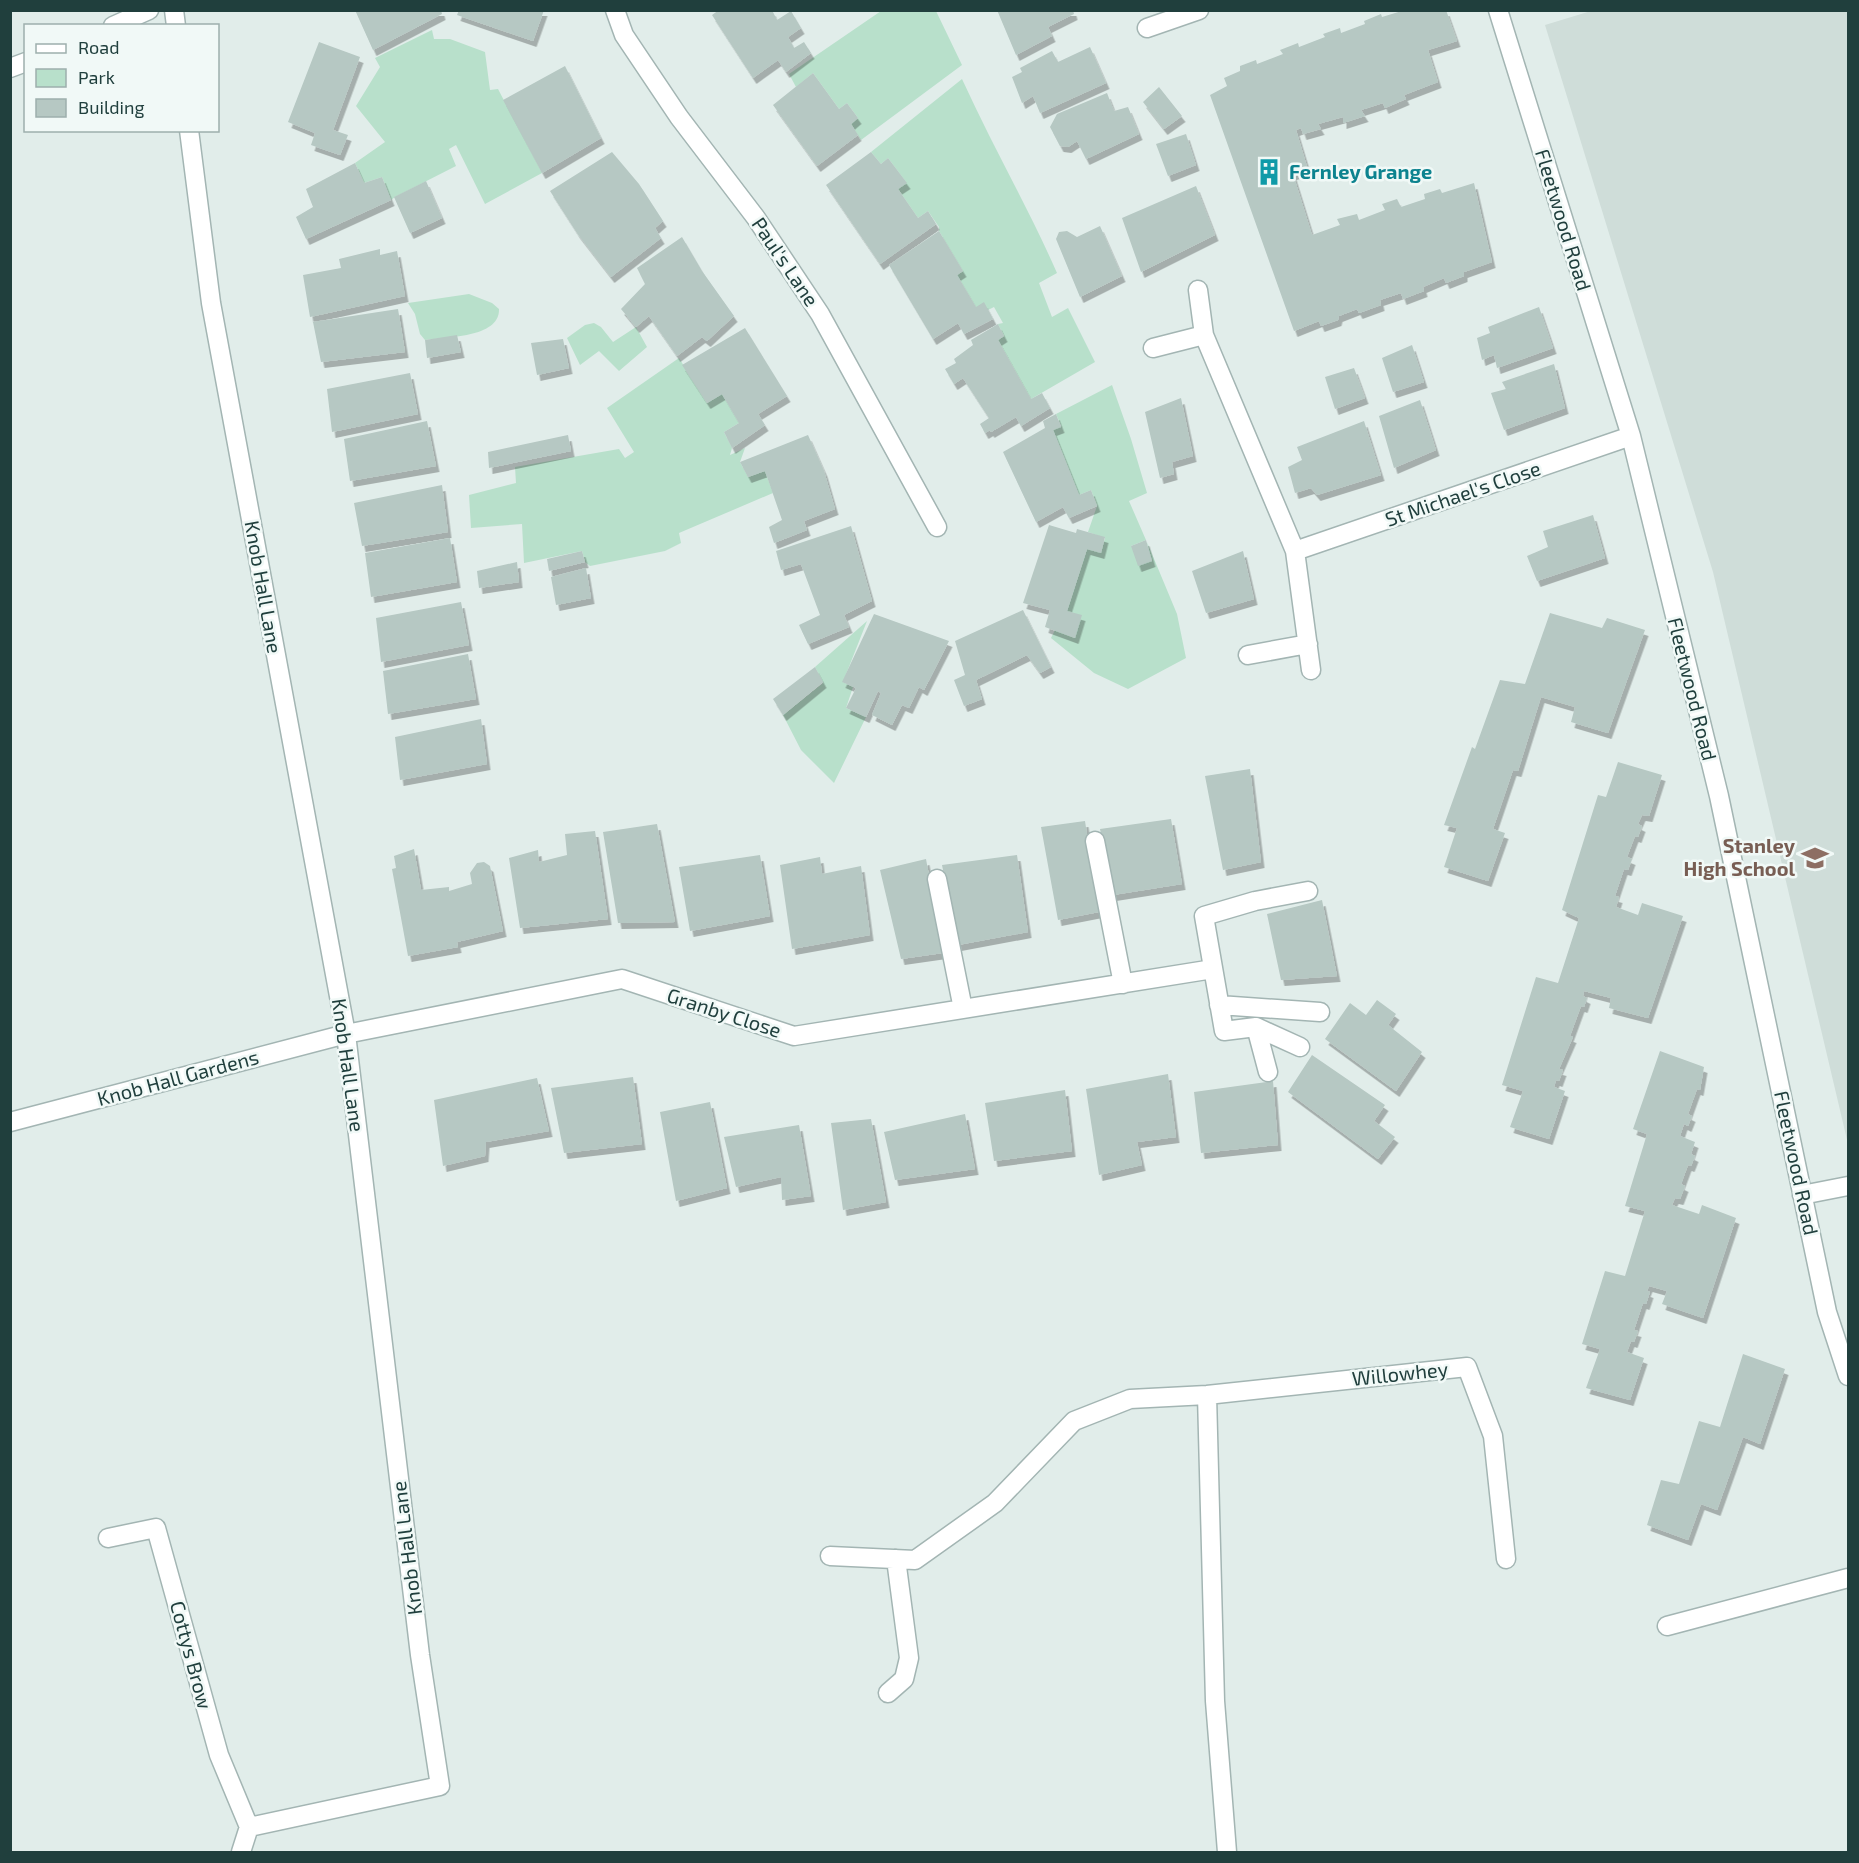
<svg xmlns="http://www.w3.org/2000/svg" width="1859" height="1863" viewBox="0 0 1859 1863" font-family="'Exo 2',sans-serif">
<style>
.built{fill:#cfddd9}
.green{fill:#b8e0cb}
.building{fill:#b6c8c3;filter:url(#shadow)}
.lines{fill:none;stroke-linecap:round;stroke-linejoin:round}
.minor-casing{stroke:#a3b5b3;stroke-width:21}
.minor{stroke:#fff;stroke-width:18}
.labels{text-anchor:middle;stroke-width:5;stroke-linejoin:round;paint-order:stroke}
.culture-label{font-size:20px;font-weight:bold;fill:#0d838f;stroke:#f1f9f7;text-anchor:start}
.street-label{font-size:20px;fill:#203f3d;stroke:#f1f9f7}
.education-label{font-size:20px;font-weight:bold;fill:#785e54;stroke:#f1f9f7;text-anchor:end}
</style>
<defs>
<filter id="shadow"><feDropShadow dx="3.5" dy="6" stdDeviation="0" flood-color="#0004"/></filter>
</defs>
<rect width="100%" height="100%" fill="#e1edea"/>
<!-- built -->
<path class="built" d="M1591,11H1848V1144L1713,572L1545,25Z"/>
<!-- green -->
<path class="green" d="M881,11H936L962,65L861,140L851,124L858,118L847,103L839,109L813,73L796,87L789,74Z
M432,30L434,39H450L485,52L490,90L498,89L542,173L485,204L456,145L449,149L456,166L395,197L391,200L382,177L364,183L355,163L385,142L356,106L380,67L375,58Z
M962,79C992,145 1028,207 1057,273L1039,283L1052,317L1068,308L1095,362L1031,399L998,340L1004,336L998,324L1003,323L994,307L988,310L976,307L957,275L963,271L939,231V227L928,211L918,218L898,189L906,182L888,158L881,164L871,152Z
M469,294L492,303L499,309C500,338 446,337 425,340L420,334L415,314L408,303Z
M594,323L601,327L613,342L636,327L647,347L619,371L599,351L580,365L567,338L585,325Z
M679,358L707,403L722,394L739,423L724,432L732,448L730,455L745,448L740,462L748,477L765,471L773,493L679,533L681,543L665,551L590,566L585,562L582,551L524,563L522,524L471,528L469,495L516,483L515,467L619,449L625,458L634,452L607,408Z
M1112,385L1131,439L1147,493L1129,501L1146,540L1131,546L1151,561L1147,542L1177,614L1186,658L1128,689L1094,673L1051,638L1055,630L1075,638L1067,611L1087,549L1101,552L1105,538L1088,532L1097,506L1091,490L1079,495L1053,430L1061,426L1056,414Z
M867,621L843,682L853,687L846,708L866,717L834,783L801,750L783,715L823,683L815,667Z"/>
<!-- building -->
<path class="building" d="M355,10H441L442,14L373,50Z
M459,10H544L533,41L457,15Z
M719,10H772L777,20L791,11L801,28L788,37L794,48L804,42L811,53L786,72L778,60L753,78L712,15Z
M997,10H1073L1074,14L1048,27L1052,36L1016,55Z
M1405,10H1446L1457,41L1428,50L1438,82L1404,95L1406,99L1385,108L1383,103L1361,110L1365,116L1343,123V117L1318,124L1321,129L1303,134L1301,128L1296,130L1308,170L1293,174L1312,235L1340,225L1337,219L1357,214L1359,220L1385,210L1382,204L1397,199L1401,207L1425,199L1424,194L1440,189L1442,193L1474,183L1492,262L1464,272V276L1446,283L1444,278L1423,287L1424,291L1403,299L1401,293L1380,300L1381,305L1359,313L1357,309L1339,316L1338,320L1321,326L1319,321L1294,331L1210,95L1227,86L1224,78L1240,71V66L1256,60L1257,64L1283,54L1280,50L1298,43L1299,47L1325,37L1323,34L1340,28L1341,33L1365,24L1364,21L1381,14L1382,17Z
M319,42L360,57L333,130L348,135L340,155L311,145L315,133L288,122Z
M1090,47L1106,83L1040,113L1033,96L1022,103L1012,77L1022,72L1020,68L1052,51L1058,62Z
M565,66L601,138L542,173L503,100Z
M813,73L839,109L847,103L858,118L851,124L858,135L817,166L773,105Z
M1159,87L1182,116L1164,129L1143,102Z
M1107,93L1114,111L1128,107L1139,134L1086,159L1077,141L1068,147L1060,146L1050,127L1057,114Z
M1186,134L1196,165L1168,176L1156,144Z
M612,152L639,184L663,221L655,228L661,238L611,277L577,233L550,191Z
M871,152L881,164L888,158L907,183L898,189L918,218L928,211L936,224L880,264L826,185Z
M355,163L364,183L382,177L391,200L306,239L296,217L313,207L306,189Z
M426,181L442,218L410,233L394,197Z
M1196,186L1215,235L1141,272L1122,218Z
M1100,226L1122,276L1080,297L1056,239L1059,232L1067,231L1077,237Z
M939,231L963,271L957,275L976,307L984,302L993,319L964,334L958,323L933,339L889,265Z
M682,237L702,271L734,316L707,341L702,337L677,356L649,316L636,327L621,309L645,284L637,268Z
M380,249V255L397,251L405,296L310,317L303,275L341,268L339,259Z
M1539,307L1553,348L1497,368L1494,355L1482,360L1477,338L1490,333L1488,327Z
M398,309L405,352L321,362L313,322Z
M998,324L1004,336L998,340L1031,399L1042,393L1050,408L1021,426L1016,417L991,432L990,430L985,433L980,424L989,418L963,378L954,384L945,369L956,363L954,359L973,345L971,340Z
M745,328L787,396L758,414L765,425L732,448L724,432L739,423L722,394L707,403L682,365Z
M457,335L461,352L427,358L425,340Z
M563,339L569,368L537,375L531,343Z
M1412,345L1424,382L1393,392L1382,358Z
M1554,364L1565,408L1504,430L1491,393L1506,389L1502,382Z
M1354,368L1365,398L1335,409L1325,377Z
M410,373L418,414L332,432L327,389Z
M1181,398L1193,456L1172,462L1174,474L1160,478L1145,412Z
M1420,400L1436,450L1394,468L1379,416Z
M1056,414L1061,427L1053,430L1079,495L1091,490L1097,506L1069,518L1063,507L1036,522L1003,452L1045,428L1043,421Z
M427,421L436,466L350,481L344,439Z
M1364,421L1381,475L1317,495L1311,488L1295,493L1288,467L1302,460L1297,447Z
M568,435L571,451L489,468L488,452Z
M808,435L824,471L835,509L804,521L807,530L774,543L769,527L782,520L765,471L748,477L740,462Z
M442,485L448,532L362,546L354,503Z
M1593,515L1605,558L1537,581L1527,556L1548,547L1543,531Z
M1049,525L1076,533L1077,529L1105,537L1101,553L1087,549L1067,611L1082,615L1075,638L1045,627L1050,610L1023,603Z
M851,526L872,601L844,615L849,627L808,644L799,625L820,615L801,564L781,570L776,551Z
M450,538L457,582L371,597L365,553Z
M1146,540L1152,561L1138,566L1131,546Z
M582,551L585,562L549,571L547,559Z
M1243,551L1254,599L1206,613L1192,571Z
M517,562L519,582L479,588L477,571Z
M586,568L591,598L556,605L551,577Z
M461,602L469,645L381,662L376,618Z
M1023,610L1051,667L1040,673L1027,655L976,680L982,699L964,706L954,680L965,675L955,641Z
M1550,613L1602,628L1607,618L1645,630L1608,733L1571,722L1575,707L1541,697L1518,771L1513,770L1493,829L1505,833L1488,881L1444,867L1457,828L1444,825L1472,747L1475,749L1500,680L1525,684Z
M874,614L949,641L924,690L919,687L909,708L902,705L892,725L872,715L881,693L878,691L866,717L846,708L856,688L842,682Z
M468,654L476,699L388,714L383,671Z
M815,667L823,682L783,715L773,699Z
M481,719L487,764L400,780L395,737Z
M1618,762L1662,775L1649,816L1642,815L1638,824L1642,826L1638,837L1635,836L1627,857L1632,859L1628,870L1624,869L1615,896L1619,897L1616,907L1638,915L1642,903L1683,916L1648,1018L1609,1008L1611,998L1584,991L1583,996L1587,998L1584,1007L1581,1006L1570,1036L1573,1037L1559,1069L1563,1070L1559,1081L1556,1080L1554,1087L1565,1091L1549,1139L1510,1127L1523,1091L1502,1085L1536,977L1558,983L1579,918L1562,910L1598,795L1606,797Z
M1250,769L1261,862L1223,870L1205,776Z
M1171,819L1182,884L1113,895L1100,829Z
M1085,821L1099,912L1058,920L1041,827Z
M657,824L675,922L618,923L603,832Z
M595,831L608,919L520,928L509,858L538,850L539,862L567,855L565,834Z
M414,849L421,890L449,887V891L472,884L470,873L477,863L484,862L490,866L503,931L457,942L458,947L408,956L392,869L396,868L394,856Z
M760,855L770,916L690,931L679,867Z
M1017,855L1028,932L958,945L942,865Z
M820,857L822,874L861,866L870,935L792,949L780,865Z
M926,859L943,953L901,959L880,870Z
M1322,900L1337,976L1281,980L1267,914Z
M1377,1000L1396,1014L1388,1025L1422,1052L1396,1091L1325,1039L1350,1003L1366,1015Z
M1660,1051L1704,1067L1700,1090L1697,1089L1688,1114L1692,1116L1688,1126L1684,1124L1680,1136L1695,1142L1691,1154L1695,1156L1691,1166L1688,1165L1681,1184L1685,1186L1680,1199L1675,1198L1672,1205L1699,1214L1702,1205L1736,1218L1703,1318L1662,1304L1667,1291L1649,1286L1647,1291L1650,1292L1646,1304L1643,1303L1634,1330L1638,1331L1634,1342L1631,1341L1627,1352L1644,1358L1630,1400L1586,1388L1600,1349L1582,1344L1605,1271L1625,1276L1645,1211L1625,1206L1647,1134L1633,1129Z
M1312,1055L1385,1105L1374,1121L1395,1137L1378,1159L1288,1092Z
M1168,1074L1176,1137L1137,1142L1142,1165L1099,1175L1086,1089Z
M633,1077L642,1144L564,1153L551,1088Z
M537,1078L549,1131L486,1142L485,1156L443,1166L434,1100Z
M1273,1081L1278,1145L1201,1153L1194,1092Z
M1065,1090L1072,1151L994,1161L985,1103Z
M710,1102L727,1188L676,1201L660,1112Z
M965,1114L975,1169L895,1180L884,1132Z
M871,1119L886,1202L843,1210L831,1123Z
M799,1125L811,1196L782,1200L781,1177L736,1187L724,1137Z
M1743,1354L1785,1369L1760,1444L1743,1437L1717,1510L1701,1504L1688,1540L1647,1525L1661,1480L1679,1484L1699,1421L1720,1427Z"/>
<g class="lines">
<defs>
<path id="minor" d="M174,10L176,26
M615,10L624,35L679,117L756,218L820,314L937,527
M1498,10L1631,436L1719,796L1827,1312L1848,1376
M113,26L149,10
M1147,28L1199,10
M10,68L26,62
M189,130L211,303L346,1034L420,1655L440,1786L249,1827L241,1852
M1198,290L1204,335L1295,551L1311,670
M1153,348L1204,335
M1295,551L1631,436
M1248,655L1308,644
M1095,841L1123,984
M937,879L963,1009
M1219,1005L1320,1012
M1256,1027L1268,1072
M1300,1047L1256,1027L1224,1031L1204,916L1255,901L1308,891
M10,1122L346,1034L622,979L794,1036L1213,969
M1802,1195L1848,1186
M1207,1395L1215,1701L1227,1852
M108,1538L156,1528L219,1755L249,1827
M830,1556L915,1560L995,1503L1074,1421L1130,1399L1207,1395L1467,1367L1493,1436L1506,1559
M1667,1626L1848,1578
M888,1693L904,1679L909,1658L896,1559"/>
</defs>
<!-- minor casing -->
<use href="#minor" class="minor-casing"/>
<!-- minor -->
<use href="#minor" class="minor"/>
</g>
<!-- icons -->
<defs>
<symbol id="building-bare" viewBox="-9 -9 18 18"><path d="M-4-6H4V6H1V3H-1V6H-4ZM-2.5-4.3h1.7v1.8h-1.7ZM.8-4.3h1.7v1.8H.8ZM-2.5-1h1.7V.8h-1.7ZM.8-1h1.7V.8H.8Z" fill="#0f9aa8" stroke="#f1f9f7" stroke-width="2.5" paint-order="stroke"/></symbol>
<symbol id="school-bare" viewBox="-9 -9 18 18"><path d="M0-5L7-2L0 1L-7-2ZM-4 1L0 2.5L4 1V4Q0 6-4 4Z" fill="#8d6e63" stroke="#f1f9f7" stroke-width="2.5" paint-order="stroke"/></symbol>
</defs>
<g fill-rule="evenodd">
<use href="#building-bare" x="1250" y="153" width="38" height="38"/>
<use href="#school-bare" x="1796" y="839" width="38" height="38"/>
</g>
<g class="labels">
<!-- culture labels -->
<g class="culture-label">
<text x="1289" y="179">Fernley Grange</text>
</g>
<!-- street labels -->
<g class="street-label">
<text transform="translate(1563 220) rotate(73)" y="7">Fleetwood Road</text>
<text transform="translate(785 262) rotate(56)" y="7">Paul's Lane</text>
<text transform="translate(1463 494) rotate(-19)" y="7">St Michael's Close</text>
<text transform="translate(263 587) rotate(80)" y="7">Knob Hall Lane</text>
<text transform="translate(1692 689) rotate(76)" y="7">Fleetwood Road</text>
<text transform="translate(724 1013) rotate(18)" y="7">Granby Close</text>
<text transform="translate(348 1065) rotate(82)" y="7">Knob Hall Lane</text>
<text transform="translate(178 1078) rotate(-15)" y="7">Knob Hall Gardens</text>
<text transform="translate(1796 1163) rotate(78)" y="7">Fleetwood Road</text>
<text transform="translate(1400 1374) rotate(-6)" y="7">Willowhey</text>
<text transform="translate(407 1548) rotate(-97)" y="7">Knob Hall Lane</text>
<text transform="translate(191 1655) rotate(75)" y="7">Cottys Brow</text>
</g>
<!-- education labels -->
<g class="education-label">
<text x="1795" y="853">Stanley<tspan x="1795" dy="23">High School</tspan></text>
</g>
</g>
<!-- border -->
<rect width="1859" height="1863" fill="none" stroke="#203f3d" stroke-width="24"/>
<!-- legend -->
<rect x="24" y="24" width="195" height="108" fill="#f1f9f7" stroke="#9dafad" stroke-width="1.5"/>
<rect x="36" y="44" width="30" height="9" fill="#ffffff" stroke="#9dafad" stroke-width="1.5"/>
<text x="78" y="54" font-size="18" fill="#203f3d">Road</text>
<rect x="36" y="69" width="30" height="18" fill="#b8e0cb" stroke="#9dafad" stroke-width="1.5"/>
<text x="78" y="84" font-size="18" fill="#203f3d">Park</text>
<rect x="36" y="99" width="30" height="18" fill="#b6c8c3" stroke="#9dafad" stroke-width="1.5"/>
<text x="78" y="114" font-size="18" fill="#203f3d">Building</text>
</svg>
